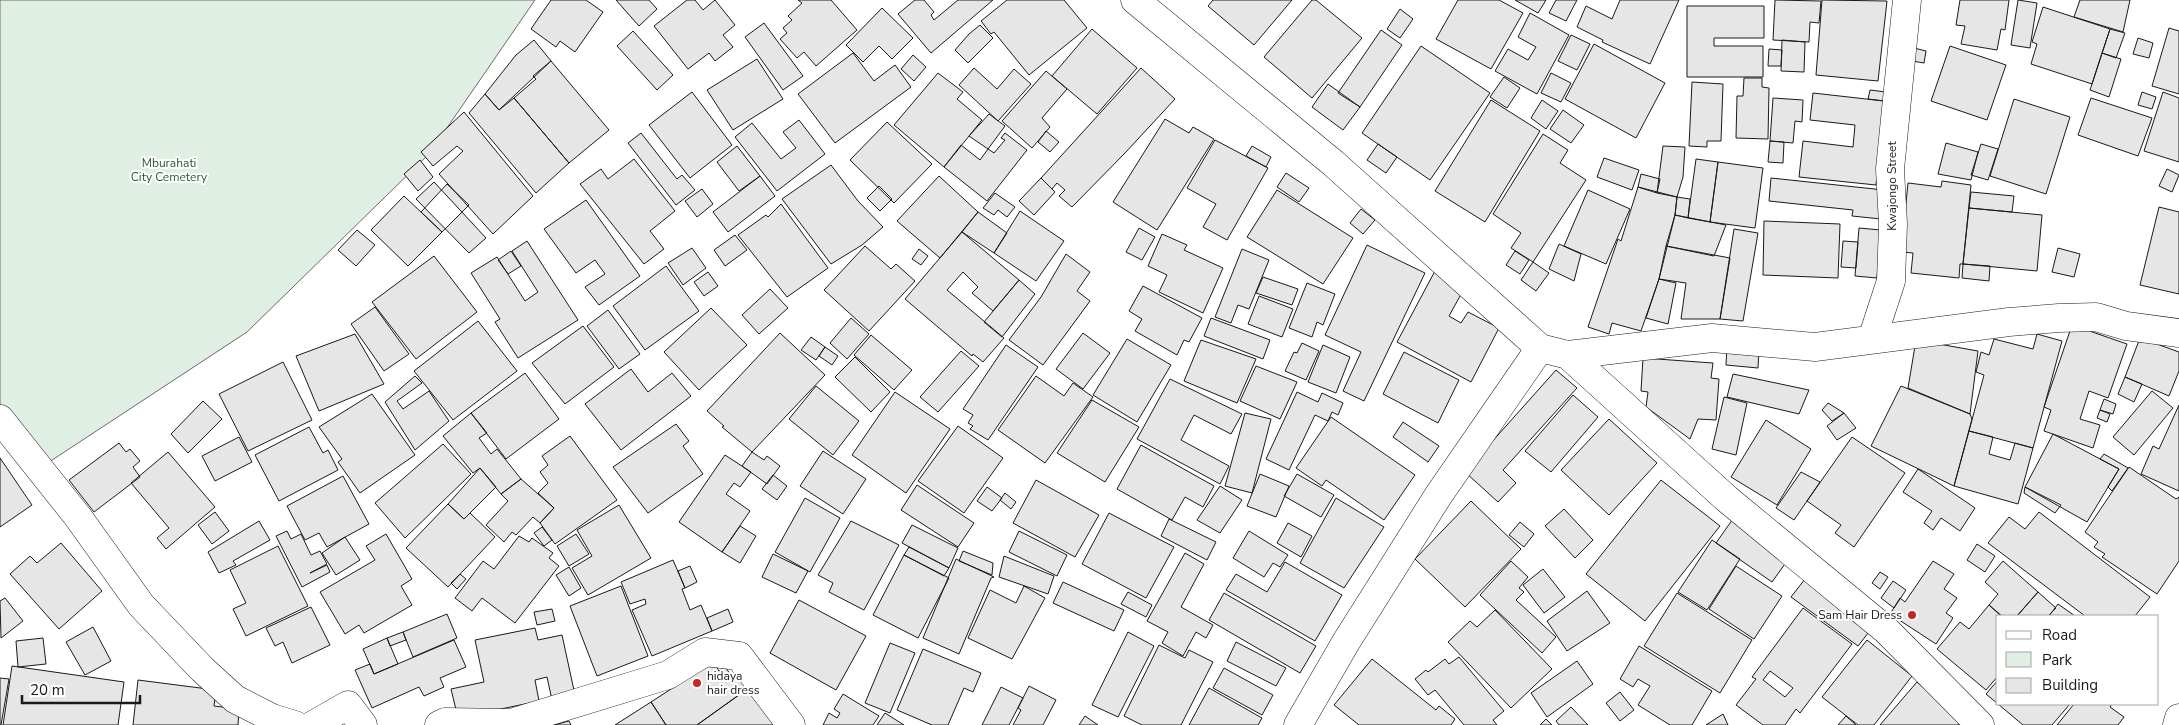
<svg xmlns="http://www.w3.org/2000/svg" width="2179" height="725" viewBox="0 0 2179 725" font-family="'Nunito Sans',sans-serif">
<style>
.green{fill:#e0efe3;stroke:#6a6a6a}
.building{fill:#e6e6e6;stroke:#1a1a1a;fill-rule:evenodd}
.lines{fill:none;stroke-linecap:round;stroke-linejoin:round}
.street-casing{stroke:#1a1a1a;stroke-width:29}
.street{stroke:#fff;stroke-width:28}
.poi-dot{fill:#c62828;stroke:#fff;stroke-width:2}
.labels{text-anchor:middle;stroke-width:4;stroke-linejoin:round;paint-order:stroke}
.park-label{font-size:12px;fill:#2b5a34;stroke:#fff}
.street-label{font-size:12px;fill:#1a1a1a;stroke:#fff}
.poi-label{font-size:12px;fill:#1a1a1a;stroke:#fff;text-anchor:end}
</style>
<rect width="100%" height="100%" fill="#fff"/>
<!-- green -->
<path class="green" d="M0,0H535L429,154L247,332L40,468L0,410Z"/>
<!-- building -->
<path class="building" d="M551,0H586L603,12L575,52L560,41L556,47L531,29Z
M616,0H649L657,9L639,26Z
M687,0H695L703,10L715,0L735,25L723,35L733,47L715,61L709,53L688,69L654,26Z
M798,0H831L857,30L816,66L804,52L797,58L780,39L787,33L783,28L792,20L788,16L802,3Z
M915,0H924L934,12L931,15L934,20L958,0H993L931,53L898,14Z
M1007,0H1064L1087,28L1029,75L994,32L991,34L981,21Z
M1213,0H1292L1254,45L1208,6Z
M1312,0H1316L1362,38L1312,98L1264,57Z
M1458,0H1499L1523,13L1491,69L1436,39Z
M1515,0H1546L1538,13Z
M1556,0H1577L1566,21L1549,13Z
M1620,0H1679L1650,64L1602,42L1603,40L1577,27L1586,6L1612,19Z
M1775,0L1821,1L1819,23L1810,22L1809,42L1773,40Z
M1822,0L1887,1L1878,81L1816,75Z
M1960,0H2009L2005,30L2001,29L1997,50L1961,44L1965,26L1956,25Z
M2018,0L2037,3L2030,48L2011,45Z
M2080,0H2130L2123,32L2074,17Z
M1687,6H1764V38H1714V46H1763V77H1687Z
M2043,7L2110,29L2092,84L2031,64L2037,44L2032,42Z
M882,8L913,38L892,59L879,46L863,62L846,45Z
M1400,9L1413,19L1400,38L1387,29Z
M1530,13L1569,35L1537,94L1495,71L1508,49L1528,60L1536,47L1518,37Z
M764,23L803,76L783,90L745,37Z
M980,25L993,38L968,63L955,50L969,34Z
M2169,28L2179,31V94L2152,86Z
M1092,29L1137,68L1097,114L1052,76Z
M2110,29L2125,33L2116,58L2102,53Z
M1381,30L1402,45L1360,107L1338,93Z
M633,31L673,75L657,90L617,46Z
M1571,35L1590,44L1577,70L1558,61Z
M2138,38L2153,43L2149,58L2133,54Z
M534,40L551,61L499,110L485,94L516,55Z
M1782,40L1805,42L1804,72L1781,71Z
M1594,44L1665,83L1636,138L1565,99Z
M1421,46L1490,93L1430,180L1362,133Z
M1950,46L2006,65L1987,120L1931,101Z
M1914,48L1926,51L1924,63L1912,61Z
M1769,49L1782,50L1781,66H1768Z
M853,53L874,81L895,65L911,87L835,143L798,94Z
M2102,53L2121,59L2109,97L2090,90Z
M913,55L926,67L914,81L901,69Z
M757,59L783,99L733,130L707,90Z
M551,61L609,130L569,163L514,98L536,79L533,76Z
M974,68L997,89L1014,69L1031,84L998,121L959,85Z
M1141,68L1175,99L1125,153L1072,207L1059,196L1065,190L1057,183L1052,189L1041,178Z
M1046,71L1067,89L1042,118L1050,127L1032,148L1002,121Z
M938,73L963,92L957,99L982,120L944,167L894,125Z
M1551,73L1571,83L1561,102L1541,93Z
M1504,77L1520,88L1507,108L1490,97Z
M1744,78H1762V87L1769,88L1768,139L1736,138L1737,96H1743Z
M1692,82L1723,84L1721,141H1707V147L1689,146Z
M1328,84L1360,107L1343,130L1312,107Z
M1870,90L1886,92L1884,101L1868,99Z
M692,92L732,145L690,178L649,125Z
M2142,92L2156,97L2152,109L2138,105Z
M2163,92L2179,98V162L2144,151Z
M1813,93L1884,101L1876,185L1799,177L1803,141L1853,147L1855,125L1810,120Z
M485,94L499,110L514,98L569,163L536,193L469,113Z
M1773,98L1803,100L1802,122L1795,121L1793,143L1770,141Z
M2091,98L2152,118L2138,156L2078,135Z
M2014,99L2070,117L2046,194L1990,176Z
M1491,100L1540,131L1485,222L1435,191Z
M1542,100L1558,111L1546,129L1531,118Z
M1563,110L1584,125L1571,143L1550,129Z
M464,112L533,196L493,234L439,174L463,151L457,146L433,166L421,152Z
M989,114L1005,126L988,149L969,136Z
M1165,119L1189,133L1193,127L1214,139L1157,230L1113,202Z
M799,120L825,154L777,191L735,137L752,123L781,159L796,148L783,132Z
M887,122L932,164L894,203L850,160Z
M1046,131L1059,142L1050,152L1038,142Z
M641,133L677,179L682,175L695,190L676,205L628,143Z
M1005,133L1027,150L987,201L944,167L961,145L980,160L988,149L994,153L1005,140L1001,138Z
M1543,134L1568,150L1560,163L1586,180L1533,262L1511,248L1521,233L1493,214Z
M1215,140L1268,168L1227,240L1203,227L1216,204L1187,188Z
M1770,141L1784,142L1783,163L1768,162Z
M1946,143L1978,152L1971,180L1938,174Z
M1378,144L1397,157L1386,173L1367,160Z
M1981,144L1998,149L1988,180L1971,175Z
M737,146L760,176L739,191L717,162Z
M1252,146L1271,157L1266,167L1246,156Z
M1663,146L1685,147L1683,177L1677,197L1657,193Z
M1604,158L1639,170L1632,190L1597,177Z
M634,159L675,211L650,231L664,249L644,264L580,184L601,169L608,179Z
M1696,159L1718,162L1710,222L1688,218Z
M420,160L433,177L418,191L404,174Z
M1718,162L1763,168L1755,228L1710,222Z
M831,165L858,201L883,227L862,245L831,264L782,199Z
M2167,169L2179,175L2172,192L2159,186Z
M1286,173L1309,188L1299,202L1277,187Z
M1641,174L1660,179L1657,193L1638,187Z
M760,176L775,196L728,232L713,212Z
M939,176L978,212L940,258L897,221Z
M1041,178L1055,192L1034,215L1019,201Z
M1771,178L1884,190L1881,219L1852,216L1853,210L1769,201Z
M1942,181L1971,185L1963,264H1960L1959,278L1911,273L1913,253L1901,252L1908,183L1941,187Z
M434,182L486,238L469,253L416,199Z
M447,184L469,205L442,232L421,212Z
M879,186L892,199L880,211L867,198Z
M1638,187L1677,197L1675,215L1659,279L1641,331L1612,323L1609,334L1588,327L1618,239L1621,241Z
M702,189L713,204L697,217L685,201Z
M1277,190L1353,238L1323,284L1247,237Z
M1588,190L1630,209L1606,264L1564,246Z
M1971,192L2014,196L2012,212L1969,208Z
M995,193L1015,207L1007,217L998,210L994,215L983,208Z
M404,196L442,232L408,266L371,230Z
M1677,197L1690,199L1688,218L1675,215Z
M586,200L640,276L599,305L585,287L605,274L595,260L576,273L544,229Z
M781,204L828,268L787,297L738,235L766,215L768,217Z
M2159,207L2179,212V294L2140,285Z
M1969,208L2042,215L2037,271L1963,264Z
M1361,209L1375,220L1363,234L1350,223Z
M1020,211L1064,241L1036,281L994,253Z
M978,212L1007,233L994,253L962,232Z
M1675,215L1726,225L1714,256L1666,246Z
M1764,221L1840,224L1838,278L1763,275Z
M1139,228L1155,237L1142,260L1126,252Z
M1859,228L1881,230L1877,278L1855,276Z
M1734,229L1758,233L1743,321L1720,319Z
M357,230L375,245L356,266L338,250Z
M962,232L1019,280L993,311L972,293L978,287L963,272L947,290L1004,338L983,362L973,354L972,356L905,299Z
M1162,234L1187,245L1184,250L1223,268L1203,313L1159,292L1167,275L1148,266Z
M735,235L747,250L725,266L714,250Z
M527,241L578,320L518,358L495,322L500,319L471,273L497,257L525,301L538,292L512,251Z
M1843,241L1858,242L1856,268L1841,267Z
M1559,244L1581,254L1574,281L1549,269Z
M1367,245L1425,273L1364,401L1343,391L1361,352L1325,335Z
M865,246L891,269L896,264L915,281L869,331L824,290Z
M1666,246L1730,258L1720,319H1681L1686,283L1659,279Z
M692,248L706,268L683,285L668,263Z
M2058,248L2080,254L2074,277L2052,272Z
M919,249L928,256L921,265L912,259Z
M1242,249L1269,260L1249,309L1238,305L1231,323L1215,317Z
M511,251L521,266L508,274L498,260Z
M1515,251L1529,260L1520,274L1506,265Z
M1066,254L1090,272L1077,291L1090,301L1043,365L1009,340L1041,297Z
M434,256L477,312L416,359L372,302Z
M1533,262L1549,273L1536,291L1521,280Z
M1963,264L1990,266L1989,281L1962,278Z
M666,266L699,311L645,350L613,306Z
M1435,271L1465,287L1449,316L1461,323L1468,312L1499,328L1471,382L1397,342Z
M708,272L718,286L704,296L694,282Z
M1263,277L1298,289L1292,305L1256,293Z
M1659,279L1676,283L1668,324L1646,318Z
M1019,280L1035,294L1002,337L984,322Z
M1307,283L1335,294L1323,325L1317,322L1312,337L1289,328Z
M1143,286L1202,318L1189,342L1184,340L1177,355L1135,331L1142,319L1129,311Z
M770,289L788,308L759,334L742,315Z
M1259,296L1293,309L1282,337L1248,324Z
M375,307L409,354L384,371L351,324Z
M711,308L747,345L699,390L664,352Z
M608,310L640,354L619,369L587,326Z
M851,318L869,334L847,359L830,343Z
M1211,318L1270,340L1263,359L1204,336Z
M478,321L517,371L453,420L414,371Z
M2072,325L2127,344L2108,398L2089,391L2080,419L2100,425L2093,448L2044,431L2051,410L2044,407Z
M583,326L614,367L565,404L532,363Z
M780,333L825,375L752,452L722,427L724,426L707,411Z
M1083,333L1110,353L1083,389L1056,369Z
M355,334L384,384L319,411L296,356Z
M2037,334L2062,341L2033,448L1969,431L1984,375L1976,372L1981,352L1989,355L1994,339L2033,349Z
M871,335L912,370L894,390L854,355Z
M811,337L825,347L816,360L801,350Z
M2140,338L2179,352V371L2169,396L2125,377Z
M1127,339L1171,365L1137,422L1093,395Z
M1201,340L1256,359L1237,403L1184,381Z
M1916,340L1978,351L1970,414L1908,388Z
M1302,343L1319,351L1306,380L1285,371L1294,352L1297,353Z
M1006,345L1038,367L988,440L970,429L973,426L968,423L973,415L963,409Z
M1323,345L1350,357L1336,393L1308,382Z
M1727,345L1759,348L1758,368L1726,365Z
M825,347L838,356L832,365L819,356Z
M961,351L979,366L938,412L920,397Z
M1404,352L1459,380L1438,423L1383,394Z
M855,357L890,392L871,412L835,377Z
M1643,358L1713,363L1711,378L1719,379L1716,420L1698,419L1690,439L1646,407L1648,392L1641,391Z
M283,362L312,420L248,451L219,394Z
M1256,366L1297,382L1280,419L1240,401Z
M631,369L648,392L672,373L691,396L621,450L585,404Z
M1556,370L1577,388L1503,470L1516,483L1498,502L1465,472Z
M525,373L559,419L506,459L471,413Z
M1733,374L1809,390L1799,414L1727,397Z
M415,376L422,383L397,401L403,409L429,391L449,421L415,450L385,402Z
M1036,376L1064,396L1073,383L1093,397L1045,463L998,430Z
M2125,377L2142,384L2134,402L2118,394Z
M1170,379L1242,414L1231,434L1194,415L1181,440L1229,466L1220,484L1137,439Z
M816,386L859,421L833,455L789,419Z
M1901,386L1970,414L1972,419L1954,486L1871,446Z
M2152,391L2173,408L2134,455L2113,437Z
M895,392L950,429L906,493L852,455Z
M1297,392L1318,402L1322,393L1343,403L1338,415L1332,412L1328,421L1315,415L1289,470L1266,459Z
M372,394L415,455L360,493L338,462L342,459L319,427Z
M1573,395L1598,417L1551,472L1525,451Z
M1724,397L1747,403L1736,455L1712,449Z
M2104,399L2116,404L2113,414L2100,410Z
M1092,400L1139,427L1105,482L1057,453Z
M203,401L222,419L188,453L171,434Z
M1828,403L1844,413L1832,421L1822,410Z
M2179,405V491L2141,474L2153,446L2159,449Z
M2100,410L2110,414L2107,422L2097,418Z
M471,413L487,433L479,438L491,454L497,449L521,479L501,494L480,468L473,473L443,436Z
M1245,413L1271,419L1252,493L1225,486Z
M1844,413L1856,428L1837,440L1827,426Z
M1331,417L1415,475L1384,520L1326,480L1322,486L1296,468Z
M1609,419L1657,463L1609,515L1561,470Z
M1766,420L1811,449L1777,505L1731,477Z
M1403,422L1439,446L1428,462L1393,437Z
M676,424L689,441L683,446L703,474L648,513L613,467Z
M958,426L1003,458L964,513L918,481Z
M309,427L323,453L328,450L338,470L279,501L255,455Z
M1969,431L1993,437L1989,454L2010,460L2015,443L2033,448L2018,504L1954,486Z
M2053,434L2119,469L2087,522L2025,487Z
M570,436L617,500L555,544L540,523L554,508L538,493L548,483L540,472L548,465L542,456Z
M239,437L252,462L215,481L202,456Z
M1852,437L1905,473L1854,547L1835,533L1841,525L1807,501Z
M119,443L126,452L130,449L140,461L133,467L140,477L94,512L69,480Z
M443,444L471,474L405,538L375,503Z
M1141,445L1214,486L1203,507L1185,497L1172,520L1117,489Z
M823,451L866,479L843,514L800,486Z
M168,452L215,507L166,549L157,538L169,528L131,483Z
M752,452L764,460L767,456L780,466L767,484L742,466Z
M2104,454L2128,468L2112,491L2108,487L2119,469L2100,459Z
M725,455L751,472L740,487L734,483L726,494L750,511L722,552L679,522Z
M0,458L32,505L0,527Z
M2129,467L2176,499L2179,497V561L2157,594L2102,557L2105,554L2094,547L2098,542L2085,532Z
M480,468L496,487L464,519L448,504Z
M1918,469L1975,508L1960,531L1941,518L1933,530L1924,523L1932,511L1903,492Z
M1801,472L1820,482L1794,520L1776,508Z
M1260,474L1289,486L1276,517L1247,506Z
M1297,474L1334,495L1321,517L1284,496Z
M773,475L787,486L777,500L762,489Z
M343,476L369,524L327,547L319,533L305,540L287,506Z
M521,479L554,508L540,523L533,517L516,535L512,532L504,542L486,525L508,501L501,494Z
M1036,480L1099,515L1075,557L1013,523Z
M1661,480L1720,526L1645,621L1586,574Z
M917,485L974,523L958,547L901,510Z
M1220,486L1242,500L1220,533L1197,520Z
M987,487L1002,498L992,511L977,501Z
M2025,487L2061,505L2055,513L2024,493Z
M1005,493L1016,502L1011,509L1000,500Z
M805,498L840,518L810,572L775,552Z
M1336,498L1384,527L1344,588L1300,563Z
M1471,501L1521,549L1465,607L1415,559Z
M448,504L464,519L470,513L495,537L448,587L406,548Z
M619,505L651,558L588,595L572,568L592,556L577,530Z
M1564,509L1593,540L1575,558L1545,526Z
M215,512L229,531L212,544L198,525Z
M2039,512L2150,597L2135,616H2085L1988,543L2009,517L2025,529Z
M1109,513L1174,547L1146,598L1082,564Z
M1735,516L1792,554L1772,582L1716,543Z
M1169,519L1216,542L1207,560L1161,536Z
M259,521L270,540L233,561L236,565L219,573L208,552Z
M851,521L899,545L864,610L829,592L833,583L818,575Z
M1520,522L1534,534L1524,547L1509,535Z
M1288,523L1312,536L1301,557L1277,543Z
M912,525L958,548L949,568L902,543Z
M740,526L756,536L740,563L722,552Z
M542,527L552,540L544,546L534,533Z
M287,531L291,539L301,534L311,555L320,551L327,564L310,573L327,565L330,572L302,587L276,536Z
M1019,531L1067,555L1057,576L1009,552Z
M1249,531L1288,555L1280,567L1273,563L1264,577L1233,558Z
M386,534L412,579L401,586L412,605L364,633L359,625L345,634L320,592L375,560L366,546Z
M576,534L589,554L569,566L557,546Z
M519,536L529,542L532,538L553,553L549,558L559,566L515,623L482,598L472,611L455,598L483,561L494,569Z
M345,537L360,560L336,575L322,553Z
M1712,540L1740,559L1707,610L1678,592Z
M61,543L102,591L59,629L10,574L30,556L37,563Z
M1977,544L1995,556L1985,572L1967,560Z
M278,546L308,606L246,636L233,609L246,603L230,570Z
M909,547L949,568L944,576L904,555Z
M963,551L993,563L992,575L959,561Z
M1185,553L1204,564L1181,607L1213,625L1206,638L1196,632L1183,656L1162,643L1168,632L1147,621Z
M773,554L808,571L796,593L762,577Z
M904,555L949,578L918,638L873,615Z
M1004,556L1054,576L1048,594L999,577Z
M956,559L994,577L991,578L959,654L923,638Z
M673,560L685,588L682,589L690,610L701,605L712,631L652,656L632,610L646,604L645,599L630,604L621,582Z
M1511,561L1528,577L1519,588L1524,592L1516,600L1556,637L1542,653L1480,595Z
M1933,561L1954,574L1944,589L1957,598L1946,613L1953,618L1936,644L1890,614L1900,598L1905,602Z
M2003,561L2038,592L2017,616H2001L1989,605L1998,594L1985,582Z
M1285,562L1342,595L1315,641L1226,590L1236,574L1267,592Z
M690,566L697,582L685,588L678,571Z
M1736,566L1782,596L1754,639L1709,609Z
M569,567L581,588L569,596L556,575Z
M1543,569L1565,597L1544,613L1523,585Z
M1880,572L1888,577L1880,589L1872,583Z
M460,574L466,579L457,589L451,583Z
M1805,579L1872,628L1858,646L1791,597Z
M1893,581L1906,590L1894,608L1881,598Z
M1063,582L1124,610L1114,631L1053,603Z
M621,586L648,656L597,676L570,606Z
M1024,586L1045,598L1012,659L968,638L990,590L1016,603Z
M1587,591L1610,623L1567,651L1547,621Z
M1128,592L1152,605L1146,617L1121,604Z
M2038,592L2056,608L2048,616H2017Z
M1224,593L1316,646L1300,673L1209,620Z
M1677,593L1752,640L1720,693L1644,646Z
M5,598L23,621L1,638L0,601Z
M799,600L866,636L836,690L770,653Z
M2058,604L2075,616H2049Z
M1989,605L2002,616H1998V676L1986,690L1937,649L1960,622L1969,629Z
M311,607L330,645L292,663L283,642L275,646L266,628Z
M1803,608L1852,644L1800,713L1796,709L1785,725H1763L1736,705L1756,679L1752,677ZM1770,671L1793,688L1785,697L1763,680Z
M552,609L555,621L537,625L534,612Z
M728,609L733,622L712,631L707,618Z
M1495,610L1552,669L1511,708L1448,642L1470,621L1477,627Z
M447,614L457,638L413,657L403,632Z
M93,627L111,661L85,675L66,642Z
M535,628L538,640L562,635L575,695L552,700L547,677L535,680L539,701L458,718L451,689L484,682L475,640Z
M403,632L406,640L390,646L387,638Z
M1128,632L1154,646L1118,717L1092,705Z
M43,638L46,664L18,667L16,641Z
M387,638L398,664L374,674L363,649Z
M454,640L466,667L440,678L444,687L424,696L419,687L372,708L355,670L370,664L374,674Z
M1867,640L1912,676L1874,725H1858L1822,697Z
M1236,642L1286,668L1276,686L1227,661Z
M890,643L915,653L890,713L865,703Z
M1159,645L1185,658L1189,650L1213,662L1181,725H1142L1124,716Z
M1639,646L1712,691L1692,725H1670L1638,705L1650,686L1638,679L1633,687L1620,679Z
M923,649L981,673L973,692L964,688L948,725H932L897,710Z
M1459,657L1504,711L1493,720L1497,725H1464L1435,690L1428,695L1415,679L1426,670L1428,672L1445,659L1449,664Z
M1372,659L1436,710L1439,706L1455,719L1451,725H1359L1334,705Z
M1577,661L1593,684L1547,717L1531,693Z
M713,662L719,671L725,667L734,679L741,674L750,687L697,725H666L651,702Z
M12,666L124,682L118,725H3Z
M1224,668L1273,695L1262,715L1213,688Z
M0,678L9,679L1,725H0Z
M138,680L216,690L214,706L239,709L238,725H133Z
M1998,680V704L1986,694Z
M1917,682L1962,720L1958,725H1880Z
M1029,686L1056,700L1043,725H1013L1021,710L1018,708Z
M750,687L776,725H697Z
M1001,687L1023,698L1009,725H982Z
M1209,688L1262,718L1258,725H1189Z
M1620,692L1634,710L1620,721L1606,703Z
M843,694L879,716L873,725H823L829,713L837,718L840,713L834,709Z
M651,702L666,725H615Z
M1998,704H2070L2052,725H2023Z
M2074,704H2112L2110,707L2124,717L2118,725H2057Z
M1571,707L1588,725H1559L1556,721Z
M885,713L904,725H877Z
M1723,714L1728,725H1706Z
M1085,716L1098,725H1079Z
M1846,716L1856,725H1838Z
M1546,719L1552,725H1540Z
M569,721L571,725H554Z"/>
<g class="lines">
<defs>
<path id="street" d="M1135,0L1333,163L1540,348L1568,355L1727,499L1886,630L1980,725
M1872,339L1891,281L1893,224L1890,169L1907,0
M1568,355L1712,338L1815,347L2009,322L2059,318L2096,317L2126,326L2179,333
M0,419L78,517L141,605L202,669L235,699L272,718L295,725
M313,725L348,705L363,725
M439,725L445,722L511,723L668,675L705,652L739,656L791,725
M1298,725L1346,642L1438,496L1540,348
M2177,725L2179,718"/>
</defs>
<!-- street casing -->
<use href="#street" class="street-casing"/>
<!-- street -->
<use href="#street" class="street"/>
</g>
<!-- markers -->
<g class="poi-dot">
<circle cx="1912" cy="615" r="5"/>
<circle cx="697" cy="683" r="5"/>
</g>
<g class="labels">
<!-- park labels -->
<g class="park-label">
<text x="169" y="167">Mburahati<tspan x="169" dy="14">City Cemetery</tspan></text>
</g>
<!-- street labels -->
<g class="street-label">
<text transform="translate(1892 186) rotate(-90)" y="4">Kwajongo Street</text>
</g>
<!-- poi labels -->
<g class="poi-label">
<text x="1902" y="619">Sam Hair Dress</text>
<text x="707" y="680" text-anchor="start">hidaya<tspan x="707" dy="14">hair dress</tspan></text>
</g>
</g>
<!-- legend -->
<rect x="1996" y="615" width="162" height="90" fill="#ffffff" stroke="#a3a3a3"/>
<rect x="2006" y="631" width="25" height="8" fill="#ffffff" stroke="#a3a3a3"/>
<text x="2042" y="640" font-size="15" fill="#1a1a1a">Road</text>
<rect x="2006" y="652" width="25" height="15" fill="#e0efe3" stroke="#a3a3a3"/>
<text x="2042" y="665" font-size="15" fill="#1a1a1a">Park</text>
<rect x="2006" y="678" width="25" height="15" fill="#e6e6e6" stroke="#a3a3a3"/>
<text x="2042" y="690" font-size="15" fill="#1a1a1a">Building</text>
<!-- scale -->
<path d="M22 695v8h118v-8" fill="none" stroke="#1a1a1a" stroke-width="2.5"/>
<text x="30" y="695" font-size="15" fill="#1a1a1a" stroke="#ffffff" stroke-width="4" paint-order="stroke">20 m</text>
</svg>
